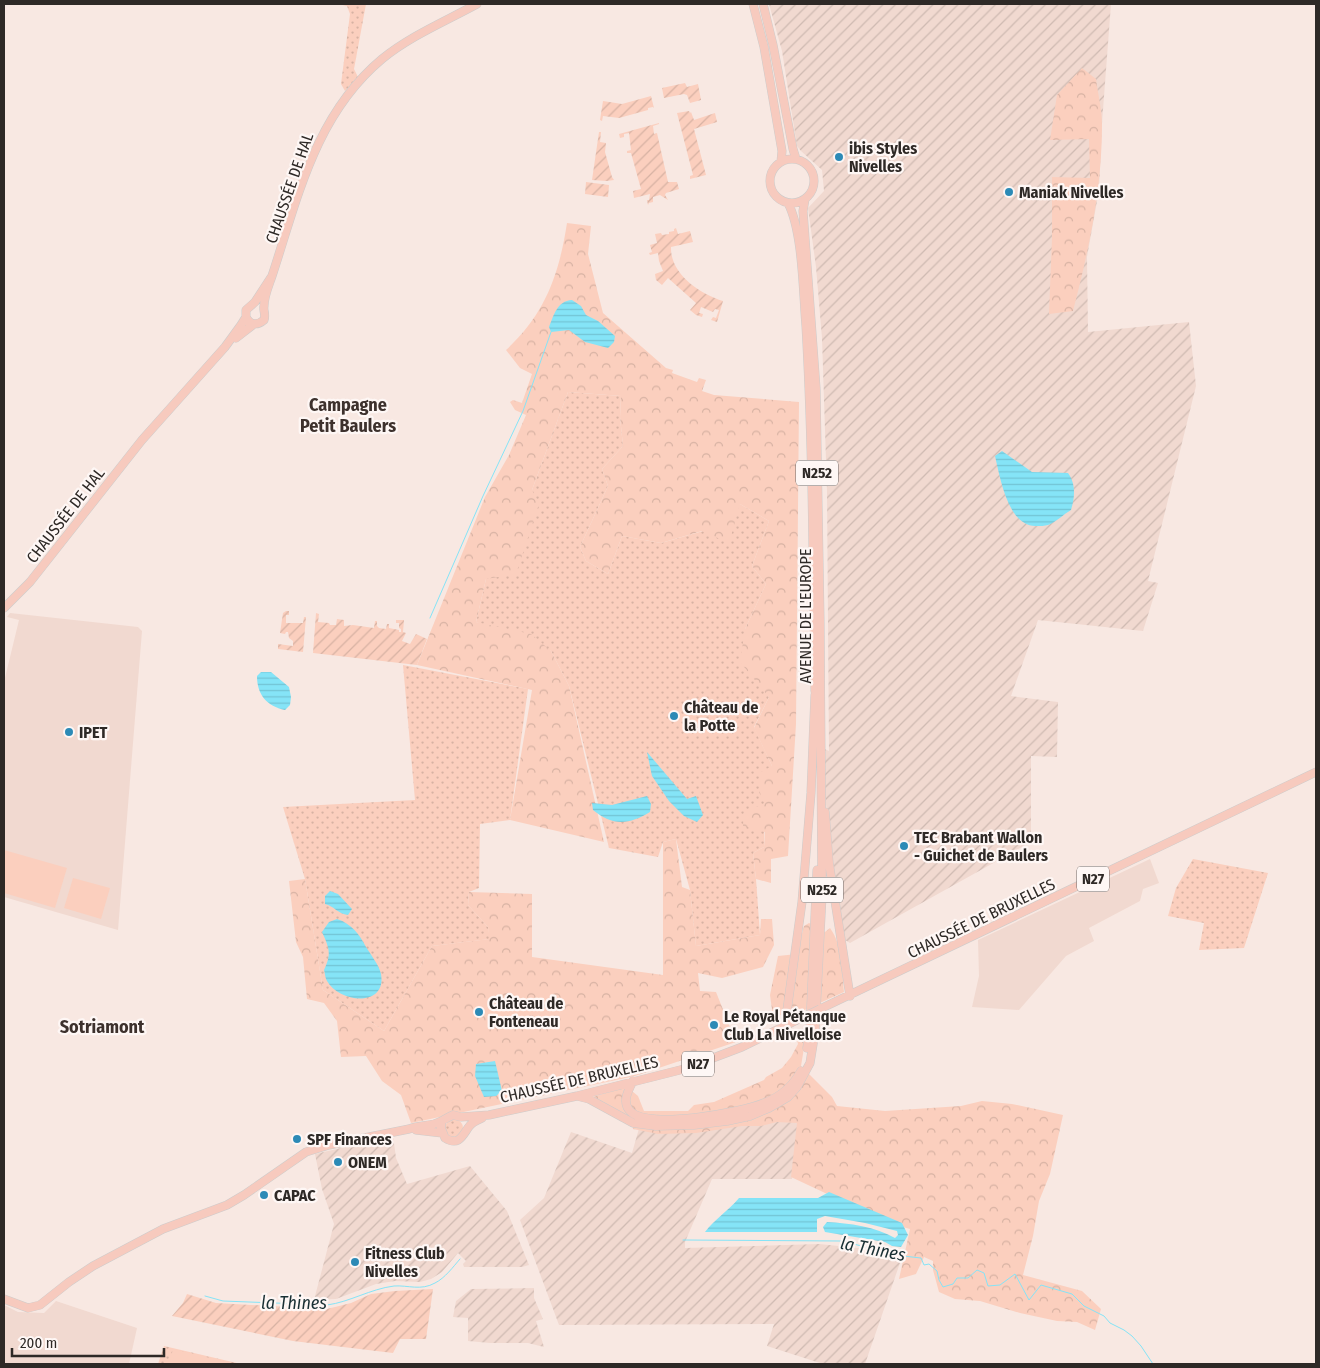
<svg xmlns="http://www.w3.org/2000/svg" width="1320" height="1368" viewBox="0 0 1320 1368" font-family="'Fira Sans Condensed',sans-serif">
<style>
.built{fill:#f1d9d0}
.industrial{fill:url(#industrial-furrows)}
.grass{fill:url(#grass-dots)}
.forest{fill:url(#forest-crowns)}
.garden{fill:url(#garden-furrows)}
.pitch{fill:#fbcfbe}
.water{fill:url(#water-rules)}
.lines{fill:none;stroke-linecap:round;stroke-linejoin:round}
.stream{stroke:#85e4f7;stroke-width:1}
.major-casing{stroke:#cdcccb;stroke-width:9}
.major{stroke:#f7cabe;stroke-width:8}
.major-bridge-casing{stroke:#cdcccb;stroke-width:9;stroke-linecap:butt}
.major-bridge{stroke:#f7cabe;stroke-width:8}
.poi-dot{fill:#2c8ab6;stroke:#fef7f5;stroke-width:2}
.labels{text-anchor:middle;stroke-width:4.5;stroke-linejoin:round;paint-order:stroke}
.shield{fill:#fef7f5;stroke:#6c6764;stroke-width:1}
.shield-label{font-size:15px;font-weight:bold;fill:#2e2926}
.poi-label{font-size:16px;font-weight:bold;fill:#2e2926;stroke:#fef7f5;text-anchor:start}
.street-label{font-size:16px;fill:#2e2926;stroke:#fef7f5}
.neighbourhood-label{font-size:18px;font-weight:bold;fill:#3d312d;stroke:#fef7f5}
.water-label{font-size:18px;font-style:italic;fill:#192f33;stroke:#fef7f5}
</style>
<defs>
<pattern id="industrial-furrows" width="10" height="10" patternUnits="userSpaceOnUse" patternTransform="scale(1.25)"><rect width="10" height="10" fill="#f1d9d0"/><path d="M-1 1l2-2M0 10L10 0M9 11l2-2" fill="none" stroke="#cfbab2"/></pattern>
<pattern id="grass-dots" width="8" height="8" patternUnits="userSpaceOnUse" patternTransform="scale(1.25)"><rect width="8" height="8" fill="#fbcfbe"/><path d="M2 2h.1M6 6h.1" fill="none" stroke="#d7b2a3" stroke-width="1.8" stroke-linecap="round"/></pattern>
<pattern id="forest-crowns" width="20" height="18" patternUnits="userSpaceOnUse" patternTransform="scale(1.25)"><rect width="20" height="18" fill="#fbcfbe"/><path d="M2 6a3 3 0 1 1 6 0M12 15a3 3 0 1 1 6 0" fill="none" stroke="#d7b2a3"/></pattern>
<pattern id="garden-furrows" width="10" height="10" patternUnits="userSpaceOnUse" patternTransform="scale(1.25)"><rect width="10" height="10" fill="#fbcfbe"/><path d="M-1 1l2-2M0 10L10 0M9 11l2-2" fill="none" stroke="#d7b2a3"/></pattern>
<pattern id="water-rules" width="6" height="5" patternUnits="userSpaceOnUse" patternTransform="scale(1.25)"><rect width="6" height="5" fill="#85e4f7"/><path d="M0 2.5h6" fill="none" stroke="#73c4d4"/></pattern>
</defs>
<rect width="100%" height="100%" fill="#f8e8e2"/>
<!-- built -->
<path class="built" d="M10,613L138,627L142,631L118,930L4,897V682L19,620L7,617Z
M1150,859L1159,883L1143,889L1140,901L1089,928L1094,941L1066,956L1019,1010L972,1007L979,976L978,940Z
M56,1301L137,1328L129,1364H4V1305L18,1312L44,1313Z"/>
<!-- industrial -->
<path class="industrial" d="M769,4H1111L1102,123L1099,190L1087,257L1088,332L1189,322L1196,386L1148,581L1158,583L1143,631L1038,620L1011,696L1058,702L1057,757L1031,756V842L850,943L840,937L820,747L829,751L827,491L822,338L816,267L808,208L824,191L822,170L801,151L797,146L782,51Z
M801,1118L792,1179H712L685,1242V1248L819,1244L858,1248L901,1260L865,1364H823L767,1346L774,1324L559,1325L520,1220L544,1198L571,1132L632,1153L640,1125Z
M393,1136L396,1158L407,1184L470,1166L507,1211L529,1265L522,1267H464L463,1264L466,1261L458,1253L442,1272L431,1279L420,1282L395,1281L376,1284L336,1299L314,1300L334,1224L322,1189L315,1154Z
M534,1288V1298L543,1319L536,1321L544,1347L528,1343H490L468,1341V1318L453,1317L456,1301L471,1289Z"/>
<!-- grass -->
<path class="grass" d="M338,4H366L354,69L358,77L345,91L341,84L350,14L347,6Z
M568,392L621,396L620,417L623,446L602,469L608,486L580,547L586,561L608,574L622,536L661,543L703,531L740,504L769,521L752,566L766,584L745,629L769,697L754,727L772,766L765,804L764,847L753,853L756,879L760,935L696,946L690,890L676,839L663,842L658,857L609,848L569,686L551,651L476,622L486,579L532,490Z
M403,665L528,689L510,820L480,824L479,888L469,892L468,905L488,927L490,939L432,946L384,1031L323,990L305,879L283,807L415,800Z
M1193,859L1268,873L1244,948L1199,950L1204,923L1168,916L1176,888Z
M445 1128a9 9 0 1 1 18 0a9 9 0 1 1-18 0Z
M164,1346L241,1364H158Z"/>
<!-- forest -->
<path class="forest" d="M1082,68L1096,79C1098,94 1102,110 1102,125C1102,189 1089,249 1073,311L1049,314L1052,238V177L1090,178L1089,139L1050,140L1057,95Z
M567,223L591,226L588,254L603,313L666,368L673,370L672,373L697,382L699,378L706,380L702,391L714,395L799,402L796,724L788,856L771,859V883L756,879L753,853L764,847L765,832L743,826L744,811L765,804L759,792L761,772L772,766L754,728L769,697L740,662L745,629L766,584L752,566L769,521L740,504L729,543L702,531L661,543L622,536L608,574L586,561L580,547L608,486L602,469L623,446L620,417L621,396L568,392L532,490L539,504L516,574L486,579L476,622L531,634L551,651L569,686L604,842L510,820L532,690L417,665L485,497L509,455L526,415L515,410L510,402L513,400L522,403L532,374L520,368L506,350C545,314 559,275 567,223Z
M676,839L682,887L690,890L696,946L760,935L761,919H772L774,945L763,967L722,978L698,973L700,991L716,992L736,1042L635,1076L411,1123L401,1095L382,1081L366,1056L341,1057L337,1021L324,1003L307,999L303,957L296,942L289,881L305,879L323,990L384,1031L432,946L489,939L488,927L468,905L469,892L532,894V957L663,975V842Z
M809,923L825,932L830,928C843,946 842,971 844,992L789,1017L780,1015L774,1024L770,995L778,956L797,954L804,926Z
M795,1031L806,1036L801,1066L832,1097L837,1106L885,1111L961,1106L982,1101L1012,1104L1063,1115L1050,1174L1039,1201L1033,1236L1023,1275L1082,1291L1101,1309L1095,1330L1077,1322L1057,1321L1020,1313L980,1301L955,1299L939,1292L933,1270V1261L924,1257L916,1274L899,1279L910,1229L889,1223L791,1177L797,1123L777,1122L761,1126H742L696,1133L658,1134L633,1129L629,1101L632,1091L638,1096L644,1111H688L694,1105L714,1102L764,1080L766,1077L782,1068L791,1057L798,1044Z
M626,1087L622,1100L629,1117L592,1097Z"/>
<!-- garden -->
<path class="garden" d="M685,83L687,87L698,84L701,100L690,103L687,95L684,94L664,98L662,88Z
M651,96L654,108L653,107L648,108V110L619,118L603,116L602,121L600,120L603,101L622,104Z
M689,111L690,113L691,112L694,120L715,113L717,122L694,129L706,175L690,179V176L693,175L677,113Z
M659,123V124L653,126L654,134L657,133L668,182H677L679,189L666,193L665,195L668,200L660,195L653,197V202L649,203L648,205L647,200H649L650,194L634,198L633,191L641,189L631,153H627V151L631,150L629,133L624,134V137L620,138L619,134Z
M599,132H601L600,142L606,143L605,152L612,177L614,180L607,181L592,180Z
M586,182L609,185L608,197L585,194Z
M676,228L678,234L690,231L693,242L671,247C670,274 700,294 723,301L717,322L711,320L713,317L716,318L719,310L715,309L713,312L701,307L699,313L703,314L702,317L696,315L690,310L696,303L668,278L662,285L656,280L655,274L663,271L659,261L658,253L650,255L649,253L652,252L650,245L657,243L655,234L661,233L662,235L669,234V232L674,231V229Z
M286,611H289V615H286V623H303L304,617H306L303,652L278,649V644L293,646V641L289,638L288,632H286L285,634L280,633L283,613Z
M316,613L319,614L318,622L329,623L330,625H336L337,619L344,620V626L353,625L374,628L375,621H377V626L379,628L386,629L387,624H389V628L399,630V632H401V629L399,628V623H396V620H404L403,632L406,633L402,641L410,644L416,634L427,639L417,665L313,653Z
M433,1289L426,1339H400L393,1353L293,1341L172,1316L183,1303L187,1294L216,1303L327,1309L351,1303L371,1294L395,1291Z"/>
<!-- pitch -->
<path class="pitch" d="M4,850L67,868L55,908L4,893Z
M73,878L110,888L101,919L64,908Z
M173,1349L235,1364H169Z"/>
<!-- water -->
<path class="water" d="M572,300L581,306L586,315L598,321L615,336L614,342L608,348L585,342L569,330L551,332L549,327C554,315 557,301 572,300Z
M1002,451L1032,472L1068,473C1076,484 1075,497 1071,510C1064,514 1056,522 1048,525C1045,526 1040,526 1036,526C1008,527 1000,477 995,456Z
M261,672H271L289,687L291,697L290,705L285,710C267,706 257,695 257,676Z
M647,752L687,799L696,796L703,815L697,822L684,816L669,801L652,776Z
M647,796L651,804L650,812C629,825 612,826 593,810L592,803L612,805Z
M330,891L338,894L352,909L348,915C338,914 334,906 325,904V896Z
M337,919C352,924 359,934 366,947C371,955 379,965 381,974C387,1008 339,1003 327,981C325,978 325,973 324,970C332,953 329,948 322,932L329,922Z
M495,1061L502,1091L496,1096L484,1097L475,1076L476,1064Z
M829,1192L902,1223L908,1235L901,1247L892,1246L885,1242L825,1232L823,1227L827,1222C849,1223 876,1227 895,1238L898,1235L897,1231L865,1223L825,1216L817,1219V1232H705C715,1219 728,1211 739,1198H818Z"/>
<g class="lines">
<!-- stream -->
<path class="stream" d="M430,618L483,496L523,411L551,332
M683,1240L841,1241L903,1256L921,1258L924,1265L929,1264L937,1271L939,1280L943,1287L953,1284L957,1278H968L977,1270L984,1273L988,1286L1000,1285L1015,1274L1029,1300L1041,1285L1072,1294L1084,1306L1104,1316L1110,1323L1124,1330L1132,1336L1141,1346L1153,1364
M205,1296L223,1301L327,1305C350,1302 370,1289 394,1286C408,1285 421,1291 435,1283C445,1278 453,1267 460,1259"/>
<defs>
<path id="major" d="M753,4L764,47L782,151L781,162
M763,4L773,45L793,149L796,159
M770 181a22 22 0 1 1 44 0a22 22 0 1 1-44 0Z
M788,203C803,232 803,292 806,326C813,448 813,569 815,691
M246,317C250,325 257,326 264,320C266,314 263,311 264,306C264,296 269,285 272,276C298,197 315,115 382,59C410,36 446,21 477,4
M236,338L254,324
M4,608L30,582L142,440L225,347L241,325L246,317V310L255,302L272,276
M825,812L829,863L850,996
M820,1009L1316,772
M785,1025L802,902L811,793L815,695
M807,1048L810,1029L817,870
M633,1081C628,1091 621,1103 631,1112C649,1129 741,1113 764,1103C780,1097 793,1086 801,1071
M577,1096L589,1099L633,1123L656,1126L694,1125L727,1121L750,1116L769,1108L788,1097L797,1087L810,1063L815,1032L822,896L820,620L816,388L803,211L805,199
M442,1121L441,1128L445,1138C458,1146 462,1137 468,1128C471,1123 477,1120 482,1118
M416,1130L442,1133
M4,1299L28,1308L40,1305L69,1282L93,1266L163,1229L227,1205L244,1195L306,1152L329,1145L409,1129C417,1126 426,1126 434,1124C441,1122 446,1118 453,1115L461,1117L489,1115L577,1096L684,1069L742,1047L795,1021"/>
</defs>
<!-- major casing -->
<use href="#major" class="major-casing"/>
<!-- major -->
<use href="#major" class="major"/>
<defs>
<path id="major-bridge" d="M795,1021L820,1009"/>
</defs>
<!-- major-bridge casing -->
<use href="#major-bridge" class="major-bridge-casing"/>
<!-- major-bridge -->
<use href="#major-bridge" class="major-bridge"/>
</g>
<!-- markers -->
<g class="poi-dot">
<circle cx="839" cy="157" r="5"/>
<circle cx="1009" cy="192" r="5"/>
<circle cx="674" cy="716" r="5"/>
<circle cx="69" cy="732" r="5"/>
<circle cx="904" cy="846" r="5"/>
<circle cx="479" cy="1012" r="5"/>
<circle cx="714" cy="1025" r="5"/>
<circle cx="297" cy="1139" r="5"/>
<circle cx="338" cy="1162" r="5"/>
<circle cx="264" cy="1195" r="5"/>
<circle cx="355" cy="1262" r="5"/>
</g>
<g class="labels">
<!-- shield labels -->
<g class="shield">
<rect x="796" y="460.5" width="42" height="25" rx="4"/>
<rect x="1077" y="866.5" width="32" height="25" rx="4"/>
<rect x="801" y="877.5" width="42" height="25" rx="4"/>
<rect x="682" y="1051.5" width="32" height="25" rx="4"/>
</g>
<g class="shield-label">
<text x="817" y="478">N252</text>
<text x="1093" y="884">N27</text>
<text x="822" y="895">N252</text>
<text x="698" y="1069">N27</text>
</g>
<!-- poi labels -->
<g class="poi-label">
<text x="849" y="154">ibis Styles<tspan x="849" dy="18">Nivelles</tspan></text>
<text x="1019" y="198">Maniak Nivelles</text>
<text x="684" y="713">Château de<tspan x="684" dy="18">la Potte</tspan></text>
<text x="79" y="738">IPET</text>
<text x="914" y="843">TEC Brabant Wallon<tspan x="914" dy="18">- Guichet de Baulers</tspan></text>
<text x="489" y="1009">Château de<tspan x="489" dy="18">Fonteneau</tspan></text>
<text x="724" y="1022">Le Royal Pétanque<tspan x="724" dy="18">Club La Nivelloise</tspan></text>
<text x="307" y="1145">SPF Finances</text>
<text x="348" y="1168">ONEM</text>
<text x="274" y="1201">CAPAC</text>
<text x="365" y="1259">Fitness Club<tspan x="365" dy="18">Nivelles</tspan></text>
</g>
<!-- street labels -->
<g class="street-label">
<text transform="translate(289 188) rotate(-71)" y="6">CHAUSSÉE DE HAL</text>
<text transform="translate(65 515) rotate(-52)" y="6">CHAUSSÉE DE HAL</text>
<text transform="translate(805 616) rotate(-90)" y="6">AVENUE DE L'EUROPE</text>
<text transform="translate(981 918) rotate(-26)" y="6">CHAUSSÉE DE BRUXELLES</text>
<text transform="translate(579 1079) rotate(-13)" y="6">CHAUSSÉE DE BRUXELLES</text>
</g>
<!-- neighbourhood labels -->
<g class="neighbourhood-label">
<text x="348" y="411">Campagne<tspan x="348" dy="21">Petit Baulers</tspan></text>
<text x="102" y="1033">Sotriamont</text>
</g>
<!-- water labels -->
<g class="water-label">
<text transform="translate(873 1249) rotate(11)" y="6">la Thines</text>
<text x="294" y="1309">la Thines</text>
</g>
</g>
<!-- border -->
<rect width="1320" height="1368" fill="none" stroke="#2e2926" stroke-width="10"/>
<!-- scale -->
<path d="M12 1348v8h152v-8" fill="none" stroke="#2e2926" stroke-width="2.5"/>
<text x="20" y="1348" font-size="15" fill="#2e2926" stroke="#fef7f5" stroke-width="4" paint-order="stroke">200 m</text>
</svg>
